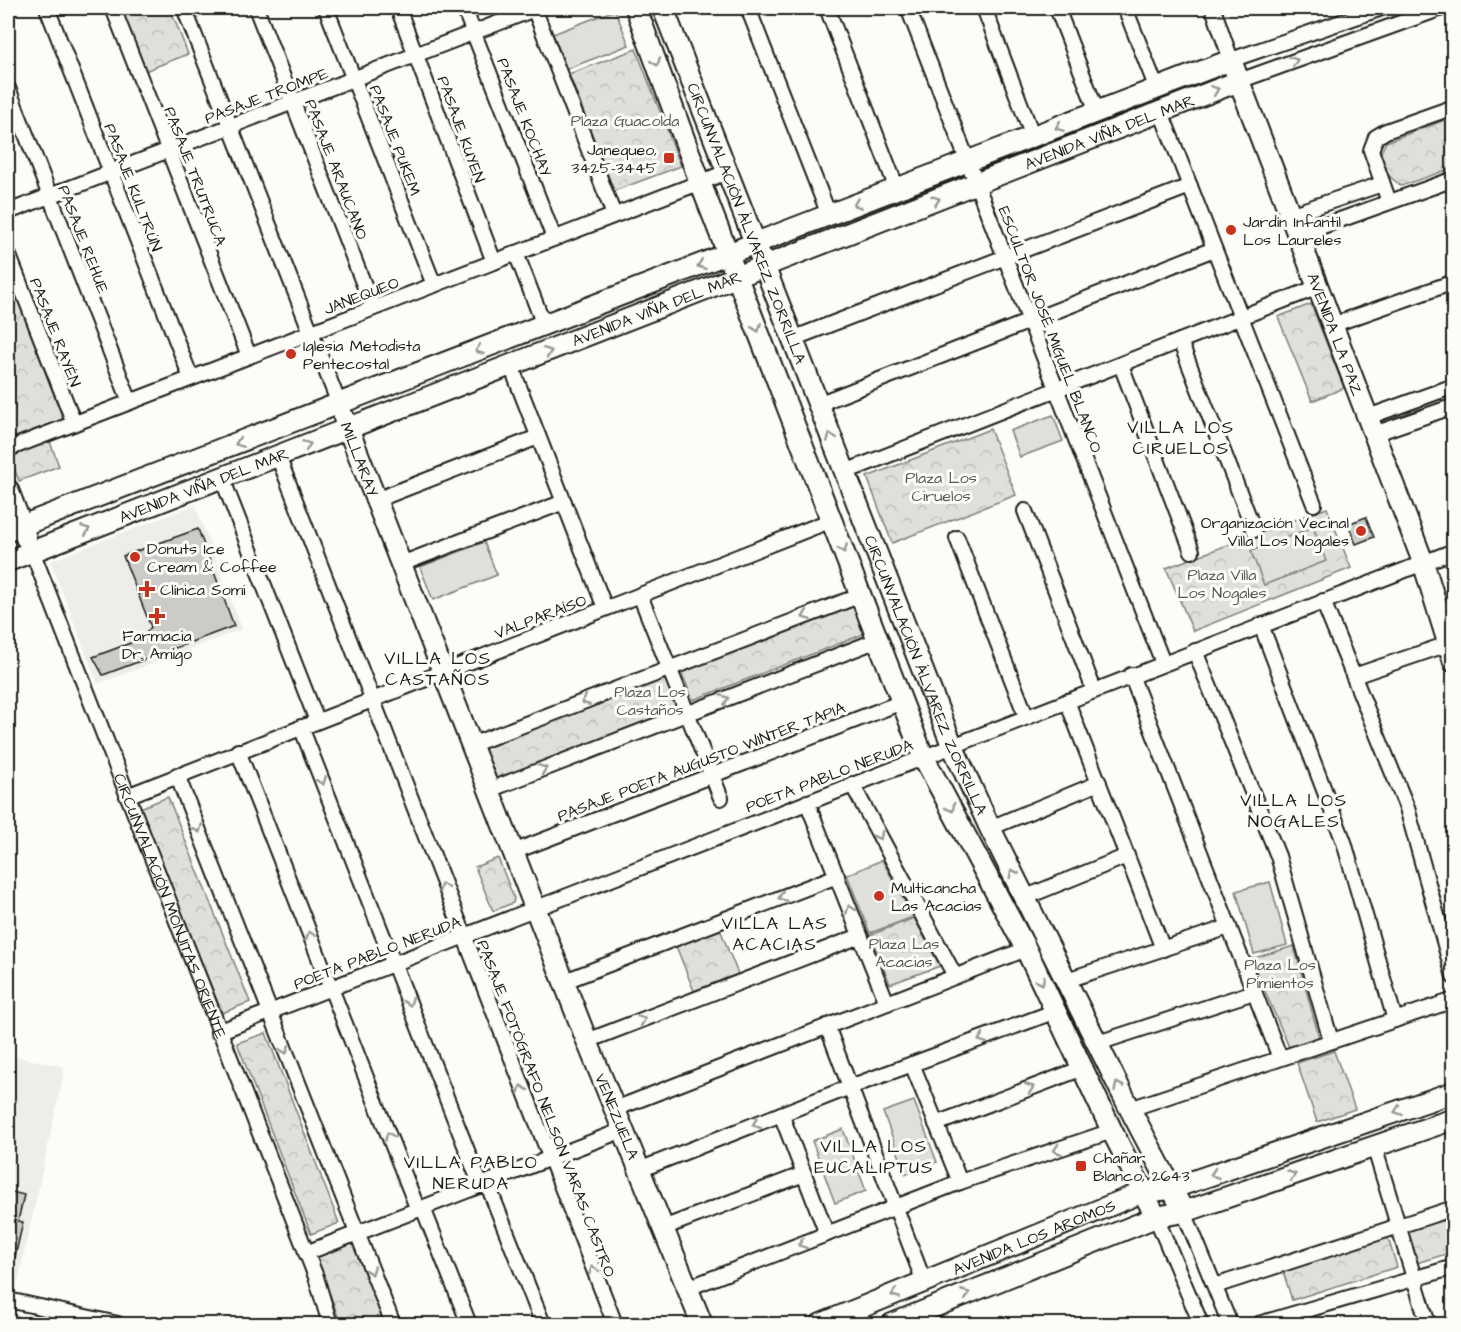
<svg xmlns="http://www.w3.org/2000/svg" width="1461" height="1332" viewBox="0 0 1461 1332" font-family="'Architects Daughter',sans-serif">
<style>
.built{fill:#eeede9}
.forest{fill:url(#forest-crowns);stroke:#7e7e7c;stroke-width:1.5}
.garden{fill:#e0dfdb;stroke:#7e7e7c;stroke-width:1.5}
.building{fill:#cccbc8;stroke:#1c1c1c;stroke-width:1.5}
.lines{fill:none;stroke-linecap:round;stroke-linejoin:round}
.street-casing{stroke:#1c1c1c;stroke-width:18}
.secondary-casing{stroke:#1c1c1c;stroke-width:24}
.street{stroke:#fdfcf7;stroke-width:14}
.secondary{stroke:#fdfcf7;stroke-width:20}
.oneway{stroke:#989794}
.poi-dot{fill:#c8321e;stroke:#fdfcf7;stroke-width:2}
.labels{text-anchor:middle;stroke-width:6;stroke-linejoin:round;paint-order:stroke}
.street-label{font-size:16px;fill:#1c1c1c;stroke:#fdfcf7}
.park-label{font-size:16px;fill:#575655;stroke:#fdfcf7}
.poi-label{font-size:16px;fill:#1c1c1c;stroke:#fdfcf7;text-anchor:start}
.neighbourhood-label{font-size:18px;letter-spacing:1.5px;fill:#1c1c1c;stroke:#fdfcf7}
</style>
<defs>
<pattern id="forest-crowns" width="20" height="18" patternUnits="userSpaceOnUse" patternTransform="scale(1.5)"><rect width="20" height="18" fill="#e0dfdb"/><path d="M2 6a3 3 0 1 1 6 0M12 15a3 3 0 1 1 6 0" fill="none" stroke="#c0bfbb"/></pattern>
</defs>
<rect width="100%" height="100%" fill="#fdfcf7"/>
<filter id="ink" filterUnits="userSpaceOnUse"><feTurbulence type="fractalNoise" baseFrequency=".0167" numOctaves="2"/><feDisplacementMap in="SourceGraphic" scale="12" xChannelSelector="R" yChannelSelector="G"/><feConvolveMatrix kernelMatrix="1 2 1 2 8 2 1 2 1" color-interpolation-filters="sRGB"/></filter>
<g filter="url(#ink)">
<!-- built -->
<path class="built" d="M195,505L242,629L98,684L50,561Z
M8,1055L65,1067L15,1295L8,1294Z"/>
<!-- forest -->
<path class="forest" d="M120,8H170L188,54L145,71Z
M636,49L681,166L614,191L569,74Z
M1453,117V168L1401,186L1388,175L1380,154L1386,142Z
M8,274L63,419L8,440Z
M1311,304L1344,388L1312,401L1278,317Z
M990,429L1016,495L892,543L867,477Z
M49,439L59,466L19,481L9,454Z
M1327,508L1351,568L1193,631L1166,568Z
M853,605L864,634L693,700L681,671Z
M664,675L677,709L495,780L482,747Z
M168,797L250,1002L222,1013L140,808Z
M498,858L514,898L513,903L493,911L475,867Z
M914,918L940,966L890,984L870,935Z
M720,929L738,974L694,991L676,946Z
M1294,946L1319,1037L1289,1047L1251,959Z
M266,1033L339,1223L311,1234L237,1043Z
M1334,1051L1355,1109L1317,1122L1297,1063Z
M1446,1214L1453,1238V1252L1413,1264L1402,1227Z
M1388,1238L1397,1267L1292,1300L1283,1271Z
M356,1240L388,1324H341L315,1255Z"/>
<!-- garden -->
<path class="garden" d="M615,10L629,45L567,69L553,34Z
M1053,415L1063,441L1020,457L1010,431Z
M1313,527L1326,561L1264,585L1251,551Z
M484,542L497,575L433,600L420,567Z
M882,860L913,917L870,933L847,875Z
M1270,882L1287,945L1254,954L1236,891Z
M914,1101L937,1162L906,1174L883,1112Z
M843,1129L866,1191L835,1203L812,1141Z"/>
<!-- building -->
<path class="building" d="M1366,517L1374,537L1356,544L1348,524Z
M198,529L234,626L103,675L93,657L141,639L151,627L123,556Z
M8,1191L24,1195L18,1221L23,1222L12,1270L8,1269Z"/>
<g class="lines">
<defs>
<g id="street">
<path d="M47,8L191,378"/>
<path d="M113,8L249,356"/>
<path d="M184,8L339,404"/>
<path d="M256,8L373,308"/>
<path d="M326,8L434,285"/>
<path d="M398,8L494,262"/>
<path d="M464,8L554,238"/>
<path d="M534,8L614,215"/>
<path d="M748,8L829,215"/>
<path d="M827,8L897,189"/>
<path d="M908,8L1163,663"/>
<path d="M984,8L1033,137"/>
<path d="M1057,8L1097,112"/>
<path d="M1125,8L1157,89"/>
<path d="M1213,8L1231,60L1382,8"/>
<path d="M1239,81L1442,8"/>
<path d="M8,88L130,402"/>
<path d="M1161,112L1314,504"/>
<path d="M1389,202L1371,150L1376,137L1386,131L1454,107"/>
<path d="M8,212L537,8"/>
<path d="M1290,215L1382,184"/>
<path d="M1298,235L1454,179"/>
<path d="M8,253L74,423"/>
<path d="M516,253L544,325"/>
<path d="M1332,325L1454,282"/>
<path d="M792,339L1190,186"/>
<path d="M1180,341L1254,530"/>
<path d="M1121,365L1192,551"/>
<path d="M511,366L605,608"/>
<path d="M818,404L1214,249"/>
<path d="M1368,417L1454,386"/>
<path d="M1374,434L1454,406"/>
<path d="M8,449L727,172"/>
<path d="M278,456L615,1324"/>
<path d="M845,472L1318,287"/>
<path d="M222,478L317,721"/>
<path d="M376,500L538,437"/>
<path d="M1025,511L1094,690"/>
<path d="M957,538L1026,716"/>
<path id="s1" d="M32,551L316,1277L330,1324"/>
<path d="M401,564L564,502"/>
<path d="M640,595L721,798"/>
<path d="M1323,601L1407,808L1454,977"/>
<path d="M1261,625L1344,842L1395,1020"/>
<path d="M1195,651L1278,856L1331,1041"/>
<path d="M1131,675L1280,1058"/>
<path d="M1354,676L1448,644"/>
<path d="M1067,701L1163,949"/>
<path d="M301,727L481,1186"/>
<path d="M471,745L861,595"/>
<path d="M238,751L418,1210"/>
<path d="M177,775L393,1324"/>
<path d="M852,784L955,976"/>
<path d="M489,790L878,640"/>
<path d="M127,796L832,520"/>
<path d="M807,802L887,1003"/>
<path d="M990,828L1099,783"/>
<path d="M513,852L902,702"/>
<path d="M1026,897L1127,856"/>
<path d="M1067,980L1229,927"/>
<path d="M565,981L837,876"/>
<path d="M827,1026L924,1282"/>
<path d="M218,1032L1454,551"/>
<path d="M587,1041L860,936"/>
<path d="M1098,1043L1254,992"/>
<path d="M912,1064L960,1182"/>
<path d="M615,1109L1026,949"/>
<path d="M1130,1109L1454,1000"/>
<path d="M781,1114L827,1234"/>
<path d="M936,1124L1083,1068"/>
<path d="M1374,1146L1428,1324"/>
<path d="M639,1170L850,1087L1056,1011"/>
<path d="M487,1183L543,1324"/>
<path d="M423,1208L469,1324"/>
<path d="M1184,1212L1230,1324"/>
<path d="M1156,1217L1201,1324"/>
<path d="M663,1228L804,1174"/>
<path d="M306,1253L623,1130"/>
<path d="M1215,1286L1454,1208"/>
<path d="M688,1288L960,1182L1112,1131"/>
<path d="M8,1300L118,1324"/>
<path d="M1259,1324L1454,1267"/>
</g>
<g id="secondary">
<path d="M636,8L700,182L923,756L1026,949L1112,1131L1156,1217"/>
<path id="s2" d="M663,8L952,745L990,828L1130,1109L1184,1212"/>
<path id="s3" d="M344,418L587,1041L702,1324"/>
<path d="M8,490L26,538"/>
<path id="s4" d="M8,531L1231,60L1423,562L1454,662"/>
<path id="s5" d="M8,561L1239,81"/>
<path id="s6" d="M821,1324L1143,1192L1170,1189L1454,1092"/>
<path d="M892,1324L1156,1217L1184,1212L1454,1119"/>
</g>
</defs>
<!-- street casing -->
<use href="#street" class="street-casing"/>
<!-- secondary casing -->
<use href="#secondary" class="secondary-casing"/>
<!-- street -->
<use href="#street" class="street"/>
<!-- secondary -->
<use href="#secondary" class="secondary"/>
</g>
<!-- one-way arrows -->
<defs><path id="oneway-chevron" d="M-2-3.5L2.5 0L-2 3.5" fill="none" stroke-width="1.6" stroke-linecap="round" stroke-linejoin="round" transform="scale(1.5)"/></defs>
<g class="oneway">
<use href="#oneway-chevron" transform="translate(1294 61) rotate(-20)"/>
<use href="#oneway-chevron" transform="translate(656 62) rotate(70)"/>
<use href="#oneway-chevron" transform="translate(1215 90) rotate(-21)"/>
<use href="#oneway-chevron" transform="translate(1059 127) rotate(159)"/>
<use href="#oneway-chevron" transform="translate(936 200) rotate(-21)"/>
<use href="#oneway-chevron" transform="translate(857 204) rotate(159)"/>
<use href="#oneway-chevron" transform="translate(701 265) rotate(159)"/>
<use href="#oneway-chevron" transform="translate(757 328) rotate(69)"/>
<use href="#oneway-chevron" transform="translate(479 350) rotate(159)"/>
<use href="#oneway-chevron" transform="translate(548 352) rotate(-21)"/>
<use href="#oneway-chevron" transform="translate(831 437) rotate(-111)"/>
<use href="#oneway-chevron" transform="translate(239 443) rotate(159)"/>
<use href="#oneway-chevron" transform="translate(307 445) rotate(-21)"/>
<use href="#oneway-chevron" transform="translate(86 530) rotate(-21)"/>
<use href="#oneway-chevron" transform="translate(843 549) rotate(69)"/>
<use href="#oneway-chevron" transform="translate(806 616) rotate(159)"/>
<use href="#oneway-chevron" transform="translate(725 699) rotate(-21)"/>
<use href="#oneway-chevron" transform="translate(585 701) rotate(159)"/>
<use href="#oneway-chevron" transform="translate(543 769) rotate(-21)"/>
<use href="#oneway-chevron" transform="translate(322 781) rotate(69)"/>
<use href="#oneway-chevron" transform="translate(951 808) rotate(62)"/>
<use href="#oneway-chevron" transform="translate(198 829) rotate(69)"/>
<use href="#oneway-chevron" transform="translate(879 836) rotate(62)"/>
<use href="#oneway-chevron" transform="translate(1013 873) rotate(-117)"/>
<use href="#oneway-chevron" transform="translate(443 887) rotate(-111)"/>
<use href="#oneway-chevron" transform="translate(782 897) rotate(159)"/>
<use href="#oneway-chevron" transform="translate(850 909) rotate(-111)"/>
<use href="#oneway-chevron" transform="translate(310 935) rotate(-111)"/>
<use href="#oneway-chevron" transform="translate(1041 981) rotate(64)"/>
<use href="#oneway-chevron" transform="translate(409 1002) rotate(69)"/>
<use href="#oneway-chevron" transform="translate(642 1020) rotate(-21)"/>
<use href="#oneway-chevron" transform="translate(982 1039) rotate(160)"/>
<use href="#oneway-chevron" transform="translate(285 1050) rotate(69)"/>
<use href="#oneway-chevron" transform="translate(1118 1086) rotate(-116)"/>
<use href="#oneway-chevron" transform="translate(1030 1088) rotate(-21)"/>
<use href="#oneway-chevron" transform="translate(522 1089) rotate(-111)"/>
<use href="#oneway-chevron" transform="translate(1398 1111) rotate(161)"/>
<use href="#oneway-chevron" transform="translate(756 1124) rotate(159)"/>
<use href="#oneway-chevron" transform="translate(389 1136) rotate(-111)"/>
<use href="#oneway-chevron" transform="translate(1057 1150) rotate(161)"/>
<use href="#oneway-chevron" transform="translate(1214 1174) rotate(161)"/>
<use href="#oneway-chevron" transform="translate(1292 1175) rotate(-19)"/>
<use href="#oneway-chevron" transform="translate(802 1244) rotate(159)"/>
<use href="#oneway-chevron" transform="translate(593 1270) rotate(-111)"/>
<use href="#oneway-chevron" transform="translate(371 1271) rotate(69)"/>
<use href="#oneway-chevron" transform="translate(895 1294) rotate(158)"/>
<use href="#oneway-chevron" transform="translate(966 1294) rotate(-22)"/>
</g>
</g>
<!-- markers -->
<g class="poi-dot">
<rect x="663" y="152" width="12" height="12" rx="3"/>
<circle cx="1231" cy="230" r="6"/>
<circle cx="291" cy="354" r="6"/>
<circle cx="1361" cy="531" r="6"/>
<circle cx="135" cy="557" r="6"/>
<path d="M144 580h6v6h6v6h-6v6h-6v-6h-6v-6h6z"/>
<path d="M154 607h6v6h6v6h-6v6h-6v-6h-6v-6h6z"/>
<circle cx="879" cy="896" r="6"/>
<rect x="1075" y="1160" width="12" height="12" rx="3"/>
</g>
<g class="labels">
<!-- street labels -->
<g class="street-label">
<text transform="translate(266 95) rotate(-21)" y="6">PASAJE TROMPE</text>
<text transform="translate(525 117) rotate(69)" y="6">PASAJE KOCHAY</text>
<text transform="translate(462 129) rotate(70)" y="6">PASAJE KUYEN</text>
<text dy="6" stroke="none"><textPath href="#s5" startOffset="1182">AVENIDA VIÑA DEL MAR</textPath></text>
<text transform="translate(396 140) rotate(69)" y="6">PASAJE PUKEM</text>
<text transform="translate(337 169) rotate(69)" y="6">PASAJE ARAUCANO</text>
<text transform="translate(196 176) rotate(69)" y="6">PASAJE TRUTRUCA</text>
<text transform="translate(134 187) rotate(69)" y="6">PASAJE KULTRÚN</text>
<text dy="6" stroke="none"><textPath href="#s2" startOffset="231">CIRCUNVALACIÓN ÁLVAREZ ZORRILLA</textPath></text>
<text transform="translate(84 239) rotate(69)" y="6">PASAJE REHUE</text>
<text transform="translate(361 295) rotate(-21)" y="6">JANEQUEO</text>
<text dy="6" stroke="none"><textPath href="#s5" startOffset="696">AVENIDA VIÑA DEL MAR</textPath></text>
<text transform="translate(1051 329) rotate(69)" y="6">ESCULTOR JOSÉ MIGUEL BLANCO</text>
<text transform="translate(56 332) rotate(69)" y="6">PASAJE RAYÉN</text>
<text dy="6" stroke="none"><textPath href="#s4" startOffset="1604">AVENIDA LA PAZ</textPath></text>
<text dy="6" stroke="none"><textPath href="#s3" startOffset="44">MILLARAY</textPath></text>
<text dy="6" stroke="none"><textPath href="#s5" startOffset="210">AVENIDA VIÑA DEL MAR</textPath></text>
<text transform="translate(540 616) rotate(-21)" y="6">VALPARAÍSO</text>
<text dy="6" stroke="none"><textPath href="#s2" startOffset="717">CIRCUNVALACIÓN ÁLVAREZ ZORRILLA</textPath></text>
<text transform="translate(701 761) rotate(-21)" y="6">PASAJE POETA AUGUSTO WINTER TAPIA</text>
<text transform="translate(829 775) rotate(-21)" y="6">POETA PABLO NERUDA</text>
<text dy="6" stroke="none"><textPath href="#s1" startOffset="381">CIRCUNVALACIÓN MONJITAS ORIENTE</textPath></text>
<text transform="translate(377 952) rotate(-21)" y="6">POETA PABLO NERUDA</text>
<text transform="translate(547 1108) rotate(69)" y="6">PASAJE FOTÓGRAFO NELSON VARAS CASTRO</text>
<text dy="6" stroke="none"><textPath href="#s3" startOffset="750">VENEZUELA</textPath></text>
<text dy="6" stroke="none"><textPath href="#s6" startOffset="230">AVENIDA LOS AROMOS</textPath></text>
</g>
<!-- park labels -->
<g class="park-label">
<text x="625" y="126">Plaza Guacolda</text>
<text x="941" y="483">Plaza Los<tspan x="941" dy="18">Ciruelos</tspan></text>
<text x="1222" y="580">Plaza Villa<tspan x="1222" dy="18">Los Nogales</tspan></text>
<text x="650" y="697">Plaza Los<tspan x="650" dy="18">Castaños</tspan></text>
<text x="904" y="949">Plaza Las<tspan x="904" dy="18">Acacias</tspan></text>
<text x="1280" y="970">Plaza Los<tspan x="1280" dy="18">Pimientos</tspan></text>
</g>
<!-- poi labels -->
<g class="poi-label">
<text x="657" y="155" text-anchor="end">Janequeo,<tspan x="657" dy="18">3425-3445</tspan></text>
<text x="1243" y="227">Jardín Infantil<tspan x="1243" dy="18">Los Laureles</tspan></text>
<text x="303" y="351">Iglesia Metodista<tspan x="303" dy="18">Pentecostal</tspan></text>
<text x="1349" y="528" text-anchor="end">Organización Vecinal<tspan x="1349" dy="18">Villa Los Nogales</tspan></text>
<text x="147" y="554">Donuts Ice<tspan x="147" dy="18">Cream &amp; Coffee</tspan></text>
<text x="160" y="595">Clínica Somi</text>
<text x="157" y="641" text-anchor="middle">Farmacia<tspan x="157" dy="18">Dr. Amigo</tspan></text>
<text x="891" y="893">Multicancha<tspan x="891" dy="18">Las Acacias</tspan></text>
<text x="1093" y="1163">Chañar<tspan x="1093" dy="18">Blanco, 2643</tspan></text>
</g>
<!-- neighbourhood labels -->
<g class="neighbourhood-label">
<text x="1181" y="433">VILLA LOS<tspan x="1181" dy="21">CIRUELOS</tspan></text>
<text x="438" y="664">VILLA LOS<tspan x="438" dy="21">CASTAÑOS</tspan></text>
<text x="1294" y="806">VILLA LOS<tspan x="1294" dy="21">NOGALES</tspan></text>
<text x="775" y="929">VILLA LAS<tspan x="775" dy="21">ACACIAS</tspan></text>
<text x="874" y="1152">VILLA LOS<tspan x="874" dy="21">EUCALIPTUS</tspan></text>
<text x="471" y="1168">VILLA PABLO<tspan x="471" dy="21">NERUDA</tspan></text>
</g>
</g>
<!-- margin -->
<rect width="1461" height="1332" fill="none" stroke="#fdfcf7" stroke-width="30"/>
<rect x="15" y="15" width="1431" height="1302" fill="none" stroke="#1c1c1c" stroke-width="2" filter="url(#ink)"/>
</svg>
